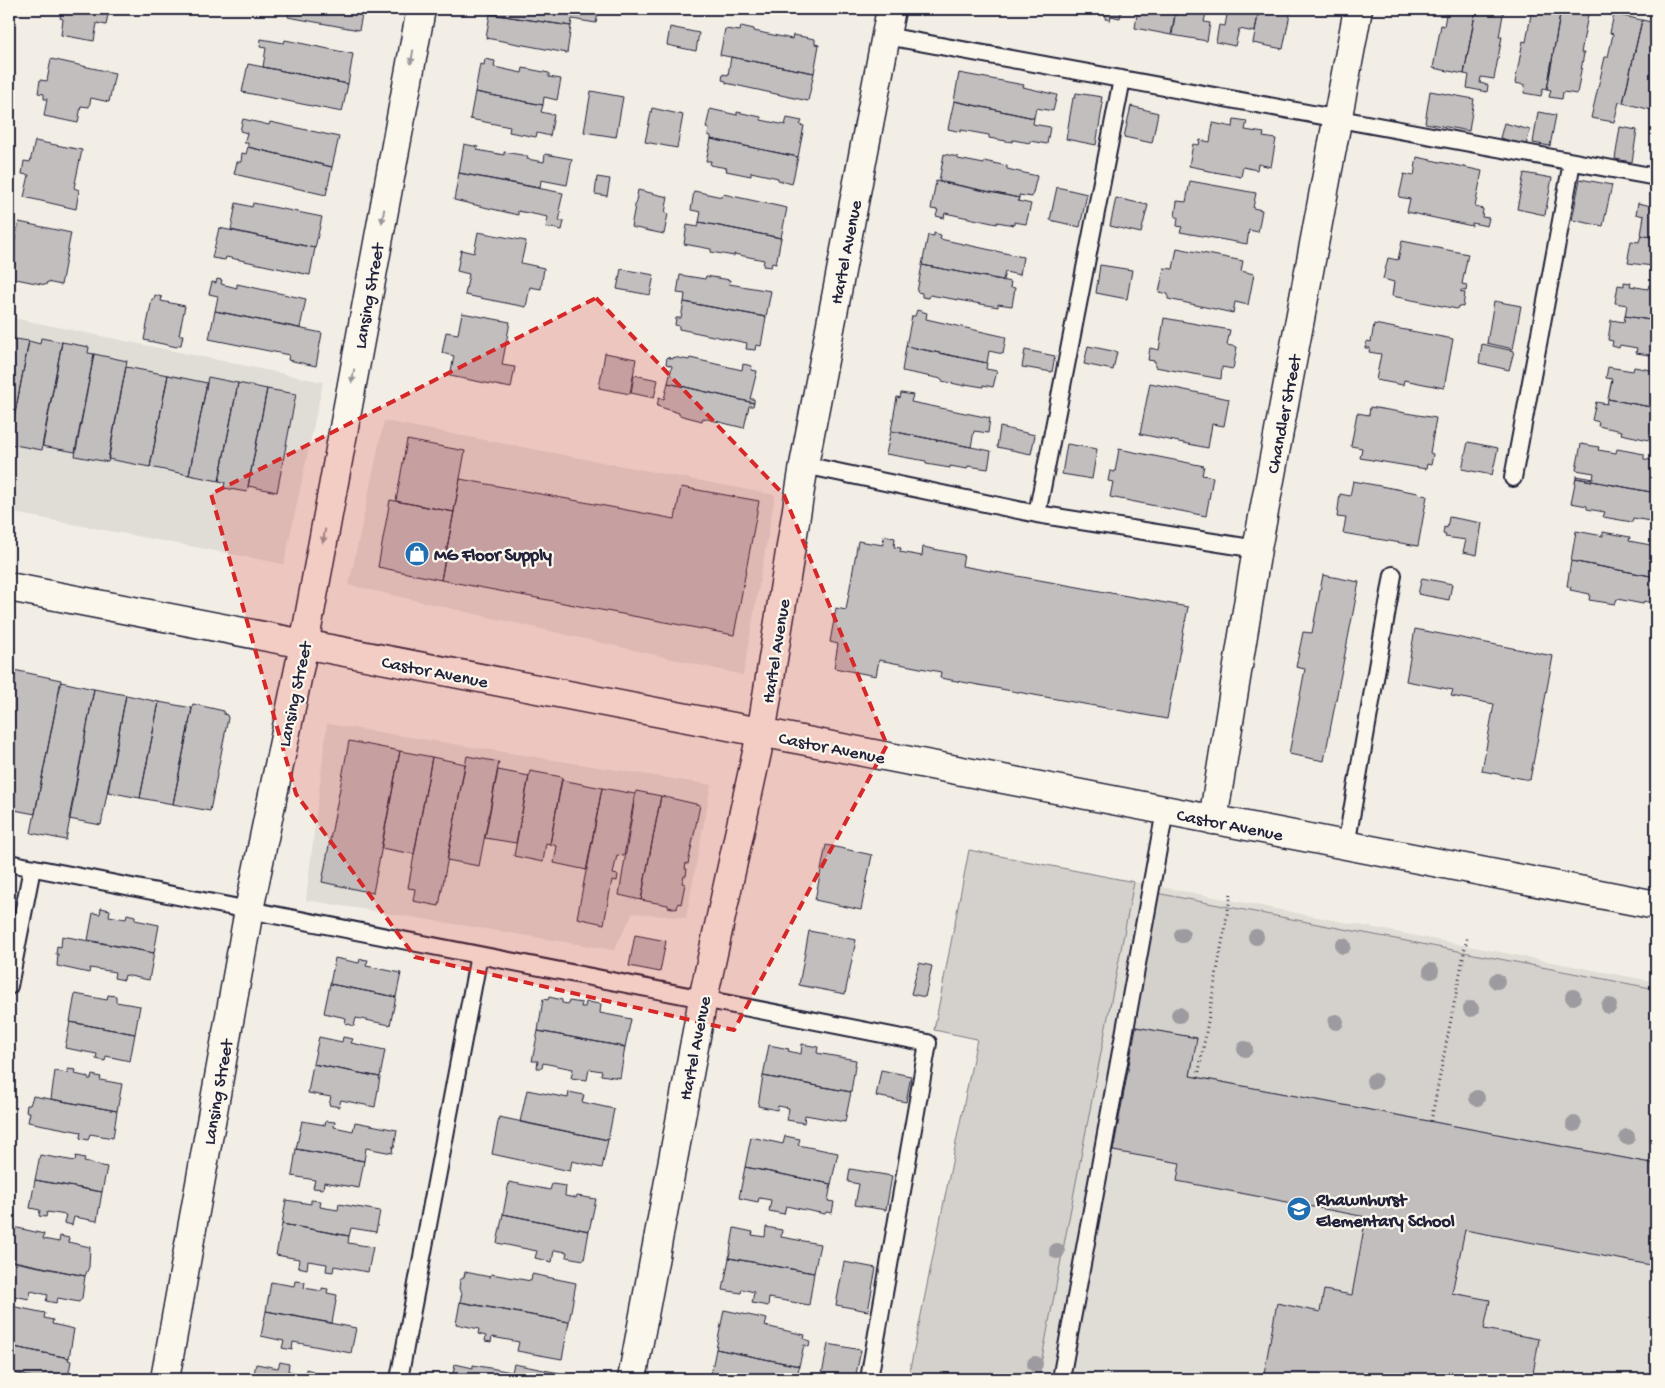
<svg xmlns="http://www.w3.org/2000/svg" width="1665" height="1388" viewBox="0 0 1665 1388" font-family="'Gochi Hand',sans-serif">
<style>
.built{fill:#e0dcd6}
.green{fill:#d4d1cc;stroke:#7b7a84}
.building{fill:#c2bebe;stroke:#22223b}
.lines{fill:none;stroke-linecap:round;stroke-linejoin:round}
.lane-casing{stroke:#22223b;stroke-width:20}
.street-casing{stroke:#22223b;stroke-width:31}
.secondary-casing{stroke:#22223b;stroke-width:31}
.path{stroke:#22223b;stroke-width:3;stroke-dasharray:1 4;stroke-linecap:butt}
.lane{stroke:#fbf7ec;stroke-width:16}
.street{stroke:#fbf7ec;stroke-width:28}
.secondary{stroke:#fbf7ec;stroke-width:28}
.tree{fill:#9d9b9f}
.oneway{fill:#99979c}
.marked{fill:#d62828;fill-opacity:0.2;stroke:#d62828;stroke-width:4;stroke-dasharray:10 6;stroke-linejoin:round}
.labels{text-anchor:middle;stroke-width:4.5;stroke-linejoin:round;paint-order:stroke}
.street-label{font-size:18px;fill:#22223b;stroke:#fbf7ec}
.poi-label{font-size:18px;font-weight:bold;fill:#22223b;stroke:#fbf7ec;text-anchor:start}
</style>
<rect width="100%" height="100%" fill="#f2eee5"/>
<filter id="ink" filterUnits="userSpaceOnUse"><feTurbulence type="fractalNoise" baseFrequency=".02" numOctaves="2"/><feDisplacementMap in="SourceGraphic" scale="10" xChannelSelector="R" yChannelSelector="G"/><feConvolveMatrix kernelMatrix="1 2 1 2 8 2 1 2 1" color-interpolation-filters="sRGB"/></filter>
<g filter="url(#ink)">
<!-- built -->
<path class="built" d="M9,317L323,382L284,564L9,512Z
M384,421L775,495L743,675L349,585Z
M327,724L711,785L686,918L633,913L614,950L306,900Z
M969,850L1656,982V1379H908L977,1039L934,1030Z"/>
<!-- green -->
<path class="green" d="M969,850L1134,882L1038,1379H908L977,1039L934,1030Z
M1156,893L1656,989V1164L1190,1076L1197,1038L1136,1027L1130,1023Z"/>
<!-- building -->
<path class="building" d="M53,9H109L106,25L97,23L94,41L61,35L63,19L60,18L61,13L53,11Z
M268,9H363L359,30L288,17L289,13Z
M491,9H599L596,23L572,19L571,26L490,14Z
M1107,9H1122L1120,18L1111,16L1110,20L1105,19Z
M1138,9H1176L1171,35L1135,28Z
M1176,9H1207L1204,22L1210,23L1207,41L1172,35Z
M1228,9H1259L1255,32L1239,29L1235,46L1216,42L1219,25L1225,26Z
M1259,9H1291L1283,49L1253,43Z
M1447,9H1476L1464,74L1433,68L1441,25L1444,26Z
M1476,9H1504L1499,37H1502L1494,79L1481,77L1480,83L1488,85L1487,92L1467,88L1469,75L1464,74Z
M1532,9H1561L1547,89L1543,88L1541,96L1524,93L1525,85L1515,83L1523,41L1526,42Z
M1561,9H1589L1581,53H1584L1577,94L1563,92L1562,99L1549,97L1551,90L1547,89Z
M490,14L571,26L567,53L486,38Z
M1614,14L1642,20L1623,103L1619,102L1614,122L1591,118L1605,57H1608L1613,34L1610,33Z
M1642,20L1656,23V111L1623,103Z
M741,26L754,29V31L792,39L793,35L815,39V44L819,45L814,73L720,55L725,29L740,31Z
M670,27L699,33L696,51L667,45Z
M261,39L284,43L285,40L353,54L348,84L263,67L266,48L260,47Z
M731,57L814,73L808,101L726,83V81L722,80L723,74L728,75Z
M51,59L115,73L109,102L91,98L89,107L81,106L78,123L44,116L47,99H44V94L38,93L40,80L47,81Z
M485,59L495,61L494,67L522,73L523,68L549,73V77L561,79L557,100L544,97L543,105L475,92L480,64L484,65Z
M248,64L348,84L342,112L242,92Z
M959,73L1024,85L1023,87L1057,95L1053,111L1036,108L1034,118L954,101Z
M591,91L623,97L616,137L584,132Z
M1430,91L1474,99L1469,131L1425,123Z
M475,92L543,105L541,112L554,115L550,136L537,133L536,137L509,132L510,127L470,119Z
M1076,93L1102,97L1101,102L1103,103L1096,145L1066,139L1073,98H1075Z
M954,101L1034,118L1033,124L1050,127L1047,144L1030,141V143L1013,140L1012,142L989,138V135L961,130V132L948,129Z
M1131,106L1158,113L1152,143L1124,137Z
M652,108L683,115L677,148L645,142Z
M710,109L737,115V112L761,117V120L785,125L787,118L802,121L800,125L804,126L798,157L711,139V136L708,135L709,129L706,128Z
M1538,112L1556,115L1550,146L1533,143Z
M243,119L269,125L270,122L339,137L332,167L248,147V143H244L247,133L240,131Z
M1234,119L1247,121L1245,130L1264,133L1263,137L1276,139L1271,167L1258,164L1257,170L1243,167L1241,177L1204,170V169L1189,166L1193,144L1199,145L1200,140L1210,142L1213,123L1233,127Z
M1504,123L1530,130L1526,145L1500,138Z
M1620,127L1637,130L1632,162L1615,159Z
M711,139L798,157L792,184L778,180V178L751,172V176L726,171L727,168L710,165L711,161H706Z
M35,141L82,150L74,188L79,190L76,209L24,197L29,175L22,174L24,161L30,162Z
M464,144L478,147L477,150L504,155V152L528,156L527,159L544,162L545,154L572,159L567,185L541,180L540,188L459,173Z
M248,147L332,167L326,195L234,174L237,162H241L242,153L246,154Z
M944,154L958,157V159L984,164V161L1007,166V169L1037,176L1032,197L1019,195V198L939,181Z
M1417,157L1482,171L1475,207L1483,209L1482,217L1489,218L1487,226L1472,223V226L1407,212L1410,199L1399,197L1404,174L1414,176Z
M459,173L563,193L559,211L561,212L559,221H564L562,230L546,227L548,217L518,211V215L454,200Z
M1524,173L1552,178L1545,215L1517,209Z
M597,177L610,179L607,196L595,194Z
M1580,179L1612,185L1603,226L1572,220Z
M936,181L1019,198L1018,201L1031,204L1026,224L1014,222V225L997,222V224L945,213L944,218L936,216L938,210L931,209Z
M1190,181L1256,193L1253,208L1262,210L1258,232L1249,230L1247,244L1180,232L1182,227L1177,226L1178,217H1175L1177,201L1186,202Z
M1057,187L1087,194L1080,227L1050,220Z
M638,190L668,197L665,213L668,214L664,234L631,227Z
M694,191L722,197L723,194L787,208L781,238L699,222L701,212L691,210Z
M1116,198L1148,205L1141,233L1110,226Z
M236,203L252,207L253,203L322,217L315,248L231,230Z
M1638,203L1656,207V238L1641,235L1644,216L1636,214Z
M19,222L71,233L61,285L47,282L46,285L11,278L15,261H12L13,256L9,255V243L14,244Z
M699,222L781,238L776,264L772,263L771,267L763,266L764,260L734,254V256L711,252V249L684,244L687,225L698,227Z
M219,228L315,248L310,275L226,257L225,260L212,258Z
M478,232L526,241L521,263L544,268L541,289L530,287L526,307L465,295L469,274L457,271L461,250L474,253Z
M934,233L941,235L940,239L1023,257L1020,275L1005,272L1003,280L922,265L928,235L934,236Z
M1641,235L1656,238V272L1652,271L1653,266L1628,263L1629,259L1628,258L1631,241L1639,242Z
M1402,241L1468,254L1462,284L1467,285L1466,291L1461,290V292L1465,293L1463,307L1458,306L1457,309L1392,296L1394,282L1383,279L1388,258L1398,260Z
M1177,248L1243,261L1241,271L1254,274L1248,305L1235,302L1233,313L1168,299V294L1159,292L1164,268L1173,269Z
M922,265L1011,282L1010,287L1015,288L1012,306L998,304V307L930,295L929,298L922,297V293L917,292Z
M1100,265L1132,270L1127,299L1096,293Z
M621,269L654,275L650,295L617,289Z
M680,275L705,279L706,276L730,280L729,284L771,291L766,317L684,302L685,294L677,293Z
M217,279L222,280L221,284L237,288V284L306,299L300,328L215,311L218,296L209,294L212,282L216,283Z
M1624,282L1631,283L1630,286L1648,289L1649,285L1656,287V321L1625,316L1627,305L1615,303L1618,285L1624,286Z
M155,295L162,297L161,301L185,306L179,335H183L181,345H178L177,347L144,340L152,299H154Z
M1494,301L1521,306L1513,349L1487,343Z
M684,302L766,317L761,346L756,345L755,350L746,349L747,343L679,329V326L675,325L676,318H681Z
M917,310L927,313L926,319L1006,337L1003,354L989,351L987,363L906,346L912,316H915Z
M215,311L322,333L316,366L288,360L289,355L209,339Z
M462,313L510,322L502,365L515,367L511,388L450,376L454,356L442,353L446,332L458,334Z
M1625,316L1656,321V356L1636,353L1637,348L1620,345L1619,348L1612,346L1613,341L1608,340L1611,320L1624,322Z
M1164,318L1230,330L1227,345L1237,347L1233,369L1222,367L1221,379L1155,367V361L1148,360L1150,348L1159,350Z
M1374,324L1453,339L1444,388L1404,380L1403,385L1376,380L1381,354L1369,352L1370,348H1365L1367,341L1371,342Z
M9,338L29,341L9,444Z
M41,338L62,342L42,450L9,444L29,341L40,344Z
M62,342L89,347L88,353L94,354L75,452L42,446Z
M1482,344L1514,351L1509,370L1479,363Z
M906,346L987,363L986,369L997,371L993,387L983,385V387L965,384V386L942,381V379L902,371Z
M1088,346L1117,352L1113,370L1084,364Z
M1025,350L1055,356L1052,372L1022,367Z
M605,353L636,359L630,394L599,388Z
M94,354L127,361L108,462L75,456Z
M667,357L673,359V357L689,360L690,358L742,370L743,364L752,366L751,370L757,371L750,399H754V403L668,383L672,366L666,364Z
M126,367L168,375L150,467L108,459Z
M1608,367L1633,371L1634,367L1656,371V408L1608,399L1612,379L1606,378Z
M168,375L207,383L189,475L150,467Z
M634,375L658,380L654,398L631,393Z
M208,377L238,383L219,481L189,475Z
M238,383L267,389L247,492L224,488L225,482L219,481Z
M668,383L754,403L753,406H749L744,428L703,418L702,421L679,415V413L657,406L659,397L664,399Z
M1150,383L1229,399L1224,426L1212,424L1208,448L1140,434Z
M267,389L296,394L277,492L248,486Z
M901,393L913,395L911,402L990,418L988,433L974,431L971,447L891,431L897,397L900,398Z
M1608,399L1656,408V437L1650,436L1649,440L1621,434L1622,431L1598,426L1599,422L1592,420L1596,402L1607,404Z
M1370,407L1436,418L1430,453L1433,454L1431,465L1427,464L1426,469L1360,458L1362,448L1351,446L1357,413L1369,415Z
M1000,427L1035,435L1031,454L997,447Z
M891,431L991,451L988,469L968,466L967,469L950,466V468L926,464V461L886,454Z
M407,440L465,451L454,512L396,501Z
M1468,442L1498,448L1492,475L1462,469Z
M1067,444L1097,449L1092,479L1062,474Z
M1581,444L1599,447L1598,450L1616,453L1617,449L1644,454V459L1656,461V493L1576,478V476L1593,479L1594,473L1576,470Z
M1119,449L1204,466L1202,475L1213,477L1206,516L1110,497L1113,482L1108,481L1110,471L1115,472Z
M1576,478L1656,493V522L1633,518L1632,522L1603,517L1605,512L1587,509V506L1571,503Z
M460,479L675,519L681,487L759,501L734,635L441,580Z
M1353,481L1418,493V494L1427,496L1418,546L1343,533L1346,518L1337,517L1340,494L1350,496Z
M390,500L454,512L441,580L378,567Z
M1449,517L1482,523L1477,555L1463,552L1466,540L1445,537L1446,535L1443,534L1444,527L1447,528Z
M1576,531L1603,536V532L1630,537L1629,541L1656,546V577L1571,561Z
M884,536L895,538L894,547L901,548L900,552L922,556L923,547L964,555L962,566L1188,607L1167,719L940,678L941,672L879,660L876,676L834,668L838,644L830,642L836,608L846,610L858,541L883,545Z
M1571,561L1656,577V604L1644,601L1643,604L1617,599L1615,604L1589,600L1590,594L1570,590L1571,587L1567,586Z
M1323,575L1359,582L1324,761L1289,754L1305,669L1296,667L1303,632L1312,633Z
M1422,578L1452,584L1449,600L1418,594Z
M1415,629L1553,656L1530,780L1482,771L1494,704L1451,696L1453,690L1406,681Z
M9,669L61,680L35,814L9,809Z
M61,682L94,689L66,840L31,833Z
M94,689L126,695L101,825L69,819Z
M126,695L159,702L140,798L108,792Z
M159,702L192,708L173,804L140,798Z
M193,704L224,711V714L227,715L228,718L210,811L173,804Z
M349,741L400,751L373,893L322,882Z
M400,751L432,757L414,854L381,848Z
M467,756L499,762L479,866L447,860Z
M432,757L465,764L439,906L413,901L415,889L408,888Z
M498,770L529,776L516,843L485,838Z
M530,771L562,777L550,844L546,843L543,862L514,856Z
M562,780L602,788L587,870L554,863L557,846L550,844Z
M602,788L635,794L624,856L617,855L613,874L618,875L617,881L612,880L604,924L577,918Z
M636,791L661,796L641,900L619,895Z
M661,796L700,805L688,864L686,863L685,869H687L686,876H684L682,883L685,884L681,904L678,903L677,909L668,907V905L641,900Z
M826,845L872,855L861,910L815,900Z
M101,908L110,910L109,916L126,919L127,914L135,916V920L159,925L154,953L88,940L93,913L100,914Z
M809,931L856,940L845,994L799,985Z
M635,935L666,941L660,972L629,966Z
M62,936L154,953L149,980L125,975L124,980L114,978L115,972L90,968L89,973L57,966L58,954H56L57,946L61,947Z
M335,958L359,963L360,959L368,960L366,966L401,973L396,997L330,984Z
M919,963L932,966L925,997L911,994Z
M330,984L396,997L390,1025L356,1018L354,1026L345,1023L346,1018L324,1013Z
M75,994L107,1000L108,995L116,996V1002L140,1006L135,1034L70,1022Z
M549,997L562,1000V1003L568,1004L569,1001L582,1003L581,1007H585L586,1002L601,1004L600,1013L631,1019L625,1047L538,1031L543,999L548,1000Z
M70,1022L135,1034L130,1061L106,1056L105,1061L96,1059L97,1054L65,1048Z
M1136,1027L1197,1038L1190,1076L1656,1164V1266L1465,1230L1452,1293L1490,1300L1484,1329L1539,1339L1532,1379H1263L1277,1303L1320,1312L1324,1290L1352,1295L1366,1217L1177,1181L1180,1163L1113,1151Z
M538,1031L625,1047L620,1078L601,1075L602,1071L589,1069L587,1080L571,1078L573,1069L543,1063L542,1068H537L538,1061H532Z
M319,1037L342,1042L343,1037L353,1039L351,1043L385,1050L380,1077L313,1064Z
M802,1044L818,1047L817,1053L856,1060L851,1092L763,1076L769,1045L789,1049L788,1051L801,1054Z
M313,1064L380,1077L375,1107L341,1100L339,1107L329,1105L331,1097L308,1093Z
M68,1069L76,1070L75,1074L88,1077V1079H91L92,1075L101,1077L100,1080L122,1084L117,1111L51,1099L55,1071L68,1073Z
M881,1070L911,1076L906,1102L876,1096Z
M763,1076L851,1092L845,1122L805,1115L804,1123L787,1120L789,1108L778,1106L777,1110L758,1106Z
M527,1090L568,1098L569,1092L584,1095L582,1102L614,1109L608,1140L520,1122Z
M33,1096L117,1111L113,1138L90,1134L88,1140L80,1138L81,1132L28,1122L30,1112H26L27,1105H30Z
M499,1117L608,1140L602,1168L572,1161L570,1171L492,1154Z
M302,1121L325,1125L326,1121L335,1122L334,1127L353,1131L355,1122L397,1130L394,1147L393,1146L392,1153L366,1148L364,1161L296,1149Z
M785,1136L800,1139L798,1145L838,1153L831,1184L745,1167L751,1137L783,1144Z
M296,1149L364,1161L359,1188L324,1182L323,1189L313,1188L315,1180L292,1176Z
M40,1155L75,1161L76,1156L85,1158L84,1162L107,1167L102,1192L35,1180Z
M745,1167L831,1184L828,1201L834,1202L832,1213L826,1212L825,1214L786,1206L784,1214L769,1211L771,1200L759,1198L758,1202L739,1198Z
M850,1169L892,1176L886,1210L855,1205L859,1184L848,1182Z
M35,1180L102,1192L97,1221L74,1217L72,1225L64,1223L66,1215L47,1212L46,1217L39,1216L40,1210L30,1208Z
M509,1182L550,1190L552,1184L566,1186L565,1196L576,1198L577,1196L596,1199L589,1231L503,1214Z
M286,1200L311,1204V1200L321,1201L320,1207L338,1210L339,1204L380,1211L376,1232L351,1228L349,1236L282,1224Z
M503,1214L589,1231L584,1260L566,1257L567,1252L554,1250L552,1262L535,1258L537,1251L497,1243Z
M282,1224L349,1236L348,1243L373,1247L368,1272L334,1266L333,1272L326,1271L327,1264L308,1261L307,1269L298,1267L299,1259L276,1255Z
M9,1226L44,1234L43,1239L59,1242L60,1236L69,1238L68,1242L90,1247L89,1267L85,1276L9,1260Z
M766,1227L782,1230L781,1237L820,1244L814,1273L729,1258L734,1228L753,1232L752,1235L765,1237Z
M729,1258L814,1273L809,1305L769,1298L768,1306L752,1303L754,1292L742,1289L741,1293L723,1290Z
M9,1261L85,1276L82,1298L79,1302L58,1298L56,1303L46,1301L48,1295L31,1291L29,1299L9,1295Z
M844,1262L876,1268L868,1311L836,1305Z
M465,1272L490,1277L491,1274L531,1281L532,1274L576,1283L569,1322L460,1302L462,1293L459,1289L460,1280L464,1277Z
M295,1281L305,1282L304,1288L322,1291V1288L328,1289L327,1293L337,1295L332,1323L266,1311L271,1282L294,1286Z
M460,1302L569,1322L562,1359L517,1351L519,1342L492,1337L491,1342L485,1341L486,1336L478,1334L479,1329L456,1324Z
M11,1306L45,1313L44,1318L53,1320L52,1324L74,1329L69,1358L9,1346V1316Z
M724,1310L767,1319L765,1326L805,1335L804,1339L810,1341L809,1347L804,1345L799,1366L716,1349Z
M266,1311L356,1328L351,1353L293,1342L292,1350L282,1348L284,1341L261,1336Z
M828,1344L861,1350L855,1379H821Z
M9,1346L69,1358L68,1360L71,1361L68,1378L65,1377L64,1379H32V1377L9,1372Z
M716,1349L799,1366L797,1379H710Z
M280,1362L289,1364L288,1371L306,1375V1369L313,1371L312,1376L322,1377V1379H253L256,1364L278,1368Z
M455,1364L473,1368V1365L512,1372L514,1364L559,1373L558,1379H452Z"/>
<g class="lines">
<defs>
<path id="lane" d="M886,36L1656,177
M804,465L1037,514L1257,549
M1513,478L1572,162
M1037,514L1122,79
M1346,846L1393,575
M9,863L928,1043L869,1379
M9,986L32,868
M399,1379L479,955
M1061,1379L1165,811"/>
<path id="street" d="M1213,820L1257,549L1358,9
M165,1379L249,910L304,645L421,9
M632,1379L703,999L761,734L804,465L891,9"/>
<path id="secondary" d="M9,587L1656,905"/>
</defs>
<!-- lane casing -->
<use href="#lane" class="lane-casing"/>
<!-- street casing -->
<use href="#street" class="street-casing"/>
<!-- secondary casing -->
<use href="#secondary" class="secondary-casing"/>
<!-- path -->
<path class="path" d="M1198,1077L1231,893
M1431,1121L1467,938"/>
<!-- lane -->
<use href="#lane" class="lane"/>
<!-- street -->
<use href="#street" class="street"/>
<!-- secondary -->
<use href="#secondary" class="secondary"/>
</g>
<!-- trees -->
<g class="tree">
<circle cx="1182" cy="935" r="8"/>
<circle cx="1256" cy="937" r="8"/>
<circle cx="1343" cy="946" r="8"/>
<circle cx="1431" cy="971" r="8"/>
<circle cx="1497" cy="981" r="8"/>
<circle cx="1573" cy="997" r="8"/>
<circle cx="1609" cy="1006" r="8"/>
<circle cx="1471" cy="1009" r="8"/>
<circle cx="1179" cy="1015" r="8"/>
<circle cx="1336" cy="1022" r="8"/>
<circle cx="1245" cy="1049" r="8"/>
<circle cx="1374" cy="1081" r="8"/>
<circle cx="1477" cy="1098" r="8"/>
<circle cx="1574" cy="1124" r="8"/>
<circle cx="1627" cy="1137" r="8"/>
<circle cx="1057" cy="1251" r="8"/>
<circle cx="1035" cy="1364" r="8"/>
</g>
<!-- one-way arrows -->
<defs><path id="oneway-solid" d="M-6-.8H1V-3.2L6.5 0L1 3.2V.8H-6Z" transform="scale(1.25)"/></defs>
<g class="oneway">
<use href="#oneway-solid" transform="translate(412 57) rotate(100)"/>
<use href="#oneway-solid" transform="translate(383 216) rotate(100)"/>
<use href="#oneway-solid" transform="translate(353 376) rotate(100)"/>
<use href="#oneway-solid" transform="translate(324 536) rotate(100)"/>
</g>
</g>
<!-- marked area -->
<path class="marked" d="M596,298L784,495L887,745L734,1030L415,957L296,794L211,494Z"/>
<!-- icons -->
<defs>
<symbol id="shop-disc" viewBox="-11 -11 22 22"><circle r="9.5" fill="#1f6fb2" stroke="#fbf7ec"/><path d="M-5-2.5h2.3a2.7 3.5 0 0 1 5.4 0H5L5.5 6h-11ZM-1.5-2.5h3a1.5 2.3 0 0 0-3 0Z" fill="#fff"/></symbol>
<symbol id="school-disc" viewBox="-11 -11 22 22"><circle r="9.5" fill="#1f6fb2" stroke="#fbf7ec"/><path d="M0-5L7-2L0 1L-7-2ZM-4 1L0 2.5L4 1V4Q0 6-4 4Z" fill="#fff"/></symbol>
</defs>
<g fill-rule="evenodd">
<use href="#shop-disc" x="403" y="540" width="28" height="28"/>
<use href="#school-disc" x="1285" y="1195" width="28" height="28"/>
</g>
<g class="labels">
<!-- street labels -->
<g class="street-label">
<text transform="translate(845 252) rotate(-79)" y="6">Hartel Avenue</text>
<text transform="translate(368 296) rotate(-80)" y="6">Lansing Street</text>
<text transform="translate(1283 414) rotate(-79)" y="6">Chandler Street</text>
<text transform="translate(775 651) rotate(-81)" y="6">Hartel Avenue</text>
<text transform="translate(435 671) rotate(11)" y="6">Castor Avenue</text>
<text transform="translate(294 694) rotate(-78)" y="6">Lansing Street</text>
<text transform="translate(832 747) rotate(11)" y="6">Castor Avenue</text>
<text transform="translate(1230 824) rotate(11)" y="6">Castor Avenue</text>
<text transform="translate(694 1048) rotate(-79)" y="6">Hartel Avenue</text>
<text transform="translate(217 1092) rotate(-80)" y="6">Lansing Street</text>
</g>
<!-- poi labels -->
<g class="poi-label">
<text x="434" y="560">MG Floor Supply</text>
<text x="1316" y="1205">Rhawnhurst<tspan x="1316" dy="21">Elementary School</tspan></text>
</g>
</g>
<!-- margin -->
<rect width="1665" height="1388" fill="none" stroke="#fbf7ec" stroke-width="30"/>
<rect x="15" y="15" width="1635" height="1358" fill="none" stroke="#22223b" stroke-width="2" filter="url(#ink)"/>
</svg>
